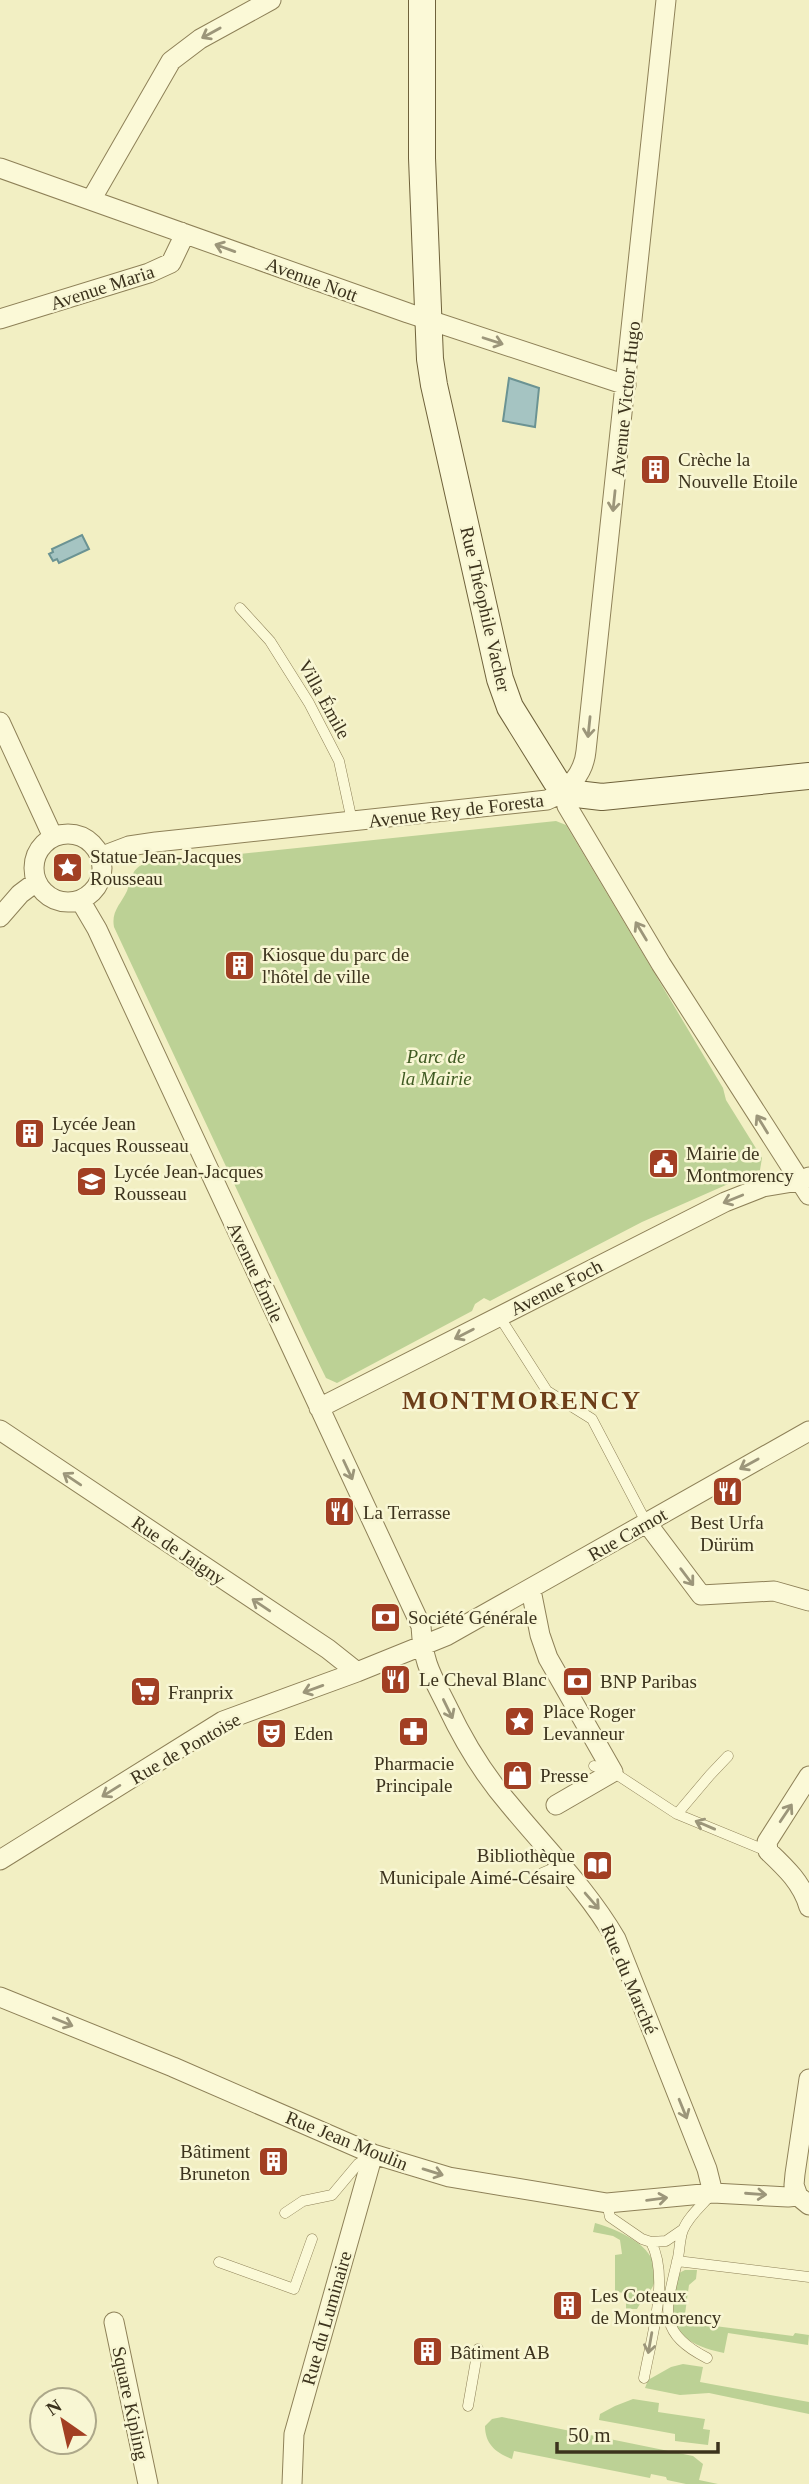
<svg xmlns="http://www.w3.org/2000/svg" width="809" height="2484" viewBox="0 0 809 2484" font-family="Georgia,serif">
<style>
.green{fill:#bcd195}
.water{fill:#a5c4c2;stroke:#6b9393;stroke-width:2}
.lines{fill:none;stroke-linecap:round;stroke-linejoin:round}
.lane-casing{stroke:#8e8158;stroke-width:11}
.street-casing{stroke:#8e8158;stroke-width:21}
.secondary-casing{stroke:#6f623b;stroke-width:28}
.lane{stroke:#fbf9d7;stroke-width:10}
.street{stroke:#fbf9d7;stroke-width:19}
.secondary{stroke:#fbf9d7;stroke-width:26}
.oneway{stroke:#9c967a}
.labels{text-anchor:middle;stroke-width:5;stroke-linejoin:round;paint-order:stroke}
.street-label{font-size:19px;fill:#3c331d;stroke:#f8f6d3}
.poi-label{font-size:19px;fill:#3c331d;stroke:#f8f6d3;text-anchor:start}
.park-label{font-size:19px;font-style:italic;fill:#3f5a22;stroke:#f8f6d3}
.district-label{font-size:26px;font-weight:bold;letter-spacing:2px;fill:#6d3e19;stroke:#f8f6d3}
</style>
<rect width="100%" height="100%" fill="#f2efc3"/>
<!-- green -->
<path class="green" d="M556,821L566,825L723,1088L726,1100L762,1158L760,1170L642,1222L490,1301L484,1298L475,1304L472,1311L337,1383L326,1378L304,1333L114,927C111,911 121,904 127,891C132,879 131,869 144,864Z
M595,2223C620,2230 667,2250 653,2286C649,2294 641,2301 637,2309H626V2293L615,2292V2255L622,2254L620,2240L613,2236L593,2232Z
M685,2270H697L696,2279L689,2285L685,2314L691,2323L793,2336L795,2333L809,2335L808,2345L728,2333L724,2353C675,2343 663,2322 679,2273Z
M683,2364L703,2367L700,2382L809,2402V2414L709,2393L680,2395L645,2388L648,2380L671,2367Z
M633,2399L659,2403L658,2412L705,2419L703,2429L710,2430L708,2445L675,2441V2434L599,2420L600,2414L615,2406Z
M502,2417L693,2456L703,2464L699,2480L718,2484H686L667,2480L666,2477L651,2474L650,2478L514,2451L512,2459C496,2453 485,2444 485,2426L492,2419Z"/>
<!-- water -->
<path class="water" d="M509,378L539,388L535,427L503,421Z
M82,535L89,549L59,563L57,559L53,561L49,554L53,552L52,549Z"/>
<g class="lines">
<defs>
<path id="lane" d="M240,608L270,641L309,703L339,761L352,821
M499,1316L547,1391L592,1419L646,1522
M594,1766L613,1772L677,1814L767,1851
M677,1814L710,1775L728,1756
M542,1873L561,1865
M607,2203L610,2217L642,2239L651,2242C670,2278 651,2339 644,2378
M285,2213L303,2201L332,2195L358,2164L372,2155
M651,2242L666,2241L682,2230
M677,2261L809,2277
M219,2262L294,2289L312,2239
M707,2358C656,2332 666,2309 677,2262C680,2252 679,2240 683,2230C688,2217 701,2206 710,2196
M468,2406L478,2349"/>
<path id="street" d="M0,168L408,313L626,385
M91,200L171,61L200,39L271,0
M0,319L149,273L171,263L182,240L181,232
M0,722L53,837
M564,790L567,806L661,964L809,1195
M34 868a34 34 0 1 1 68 0a34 34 0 1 1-68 0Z
M100,857L129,846L156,842L547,800C568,792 584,773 586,751L666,0
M80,900L97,929L421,1626C423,1663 431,1674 447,1706C464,1742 484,1775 510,1805C546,1849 587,1889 616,1939L707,2169L713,2193
M0,917L20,894L36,882
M319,1408L725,1202L763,1187L799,1181L809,1177
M0,1430L328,1649L357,1672
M646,1522L701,1595L774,1591L809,1601
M531,1590L540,1635L548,1658L613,1772L556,1805
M809,1776L767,1842L768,1851C786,1868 802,1883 809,1907
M0,1860L223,1721L357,1672L446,1636L809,1431
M0,1997L173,2067L373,2154L449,2177L607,2203L713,2193L788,2197L798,2196L809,2205
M798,2196L794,2185L795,2174L809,2079
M114,2322L148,2484
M292,2484L294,2434L373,2154"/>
<path id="secondary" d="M422,0V158L430,359L434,385L500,679L510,707L556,781L568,793L602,797L809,776"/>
</defs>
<!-- lane casing -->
<use href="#lane" class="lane-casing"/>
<!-- street casing -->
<use href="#street" class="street-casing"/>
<!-- secondary casing -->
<use href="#secondary" class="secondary-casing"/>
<!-- lane -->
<use href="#lane" class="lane"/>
<!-- street -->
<use href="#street" class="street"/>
<!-- secondary -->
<use href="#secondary" class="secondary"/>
</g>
<!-- one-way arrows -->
<defs><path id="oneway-shaft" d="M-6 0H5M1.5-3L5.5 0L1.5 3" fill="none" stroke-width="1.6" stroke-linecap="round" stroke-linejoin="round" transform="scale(1.75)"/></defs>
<g class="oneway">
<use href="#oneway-shaft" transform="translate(211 33) rotate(151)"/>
<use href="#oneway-shaft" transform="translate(225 248) rotate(-160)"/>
<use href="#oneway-shaft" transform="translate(493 341) rotate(18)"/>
<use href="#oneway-shaft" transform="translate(614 501) rotate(96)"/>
<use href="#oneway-shaft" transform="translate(589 727) rotate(96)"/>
<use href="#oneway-shaft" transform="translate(641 931) rotate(-121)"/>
<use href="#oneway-shaft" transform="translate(762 1124) rotate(-122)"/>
<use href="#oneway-shaft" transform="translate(733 1199) rotate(158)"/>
<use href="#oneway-shaft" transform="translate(464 1334) rotate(153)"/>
<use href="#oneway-shaft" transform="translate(749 1464) rotate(151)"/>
<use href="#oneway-shaft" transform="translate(348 1470) rotate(65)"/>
<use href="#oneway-shaft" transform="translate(72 1479) rotate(-146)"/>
<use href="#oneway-shaft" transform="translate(687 1577) rotate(53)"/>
<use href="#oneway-shaft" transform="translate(261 1605) rotate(-146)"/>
<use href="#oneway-shaft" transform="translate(313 1689) rotate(160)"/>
<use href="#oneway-shaft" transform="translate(448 1709) rotate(64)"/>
<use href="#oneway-shaft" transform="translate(111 1791) rotate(148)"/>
<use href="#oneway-shaft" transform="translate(786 1813) rotate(-56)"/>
<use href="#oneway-shaft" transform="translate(705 1825) rotate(-157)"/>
<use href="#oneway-shaft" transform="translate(592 1901) rotate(49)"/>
<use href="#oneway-shaft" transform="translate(63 2022) rotate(22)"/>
<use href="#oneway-shaft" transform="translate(683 2109) rotate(68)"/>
<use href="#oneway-shaft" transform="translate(433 2172) rotate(17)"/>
<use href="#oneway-shaft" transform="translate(756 2194) rotate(4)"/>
<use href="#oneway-shaft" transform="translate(657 2199) rotate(-7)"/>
<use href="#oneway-shaft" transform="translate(650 2343) rotate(100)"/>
</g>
<!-- icons -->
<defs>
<symbol id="building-square" viewBox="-11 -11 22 22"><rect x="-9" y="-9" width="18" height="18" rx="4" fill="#a23f23" stroke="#f8f6d3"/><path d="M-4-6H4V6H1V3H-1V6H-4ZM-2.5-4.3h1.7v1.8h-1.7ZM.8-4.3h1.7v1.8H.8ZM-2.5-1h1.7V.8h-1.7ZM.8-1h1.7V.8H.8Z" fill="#fff"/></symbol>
<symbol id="sight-square" viewBox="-11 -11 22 22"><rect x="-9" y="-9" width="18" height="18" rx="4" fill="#a23f23" stroke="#f8f6d3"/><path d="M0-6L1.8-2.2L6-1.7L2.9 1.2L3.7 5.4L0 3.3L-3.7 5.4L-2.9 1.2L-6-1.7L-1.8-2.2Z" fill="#fff"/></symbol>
<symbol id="civic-square" viewBox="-11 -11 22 22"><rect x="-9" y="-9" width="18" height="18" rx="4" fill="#a23f23" stroke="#f8f6d3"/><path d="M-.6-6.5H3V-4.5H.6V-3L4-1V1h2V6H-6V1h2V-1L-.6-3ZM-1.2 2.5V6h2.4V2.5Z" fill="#fff"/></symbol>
<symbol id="school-square" viewBox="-11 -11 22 22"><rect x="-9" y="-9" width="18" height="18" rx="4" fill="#a23f23" stroke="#f8f6d3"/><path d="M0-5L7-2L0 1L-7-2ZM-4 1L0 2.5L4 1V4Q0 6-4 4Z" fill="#fff"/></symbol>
<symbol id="restaurant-square" viewBox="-11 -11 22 22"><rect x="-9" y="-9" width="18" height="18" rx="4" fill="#a23f23" stroke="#f8f6d3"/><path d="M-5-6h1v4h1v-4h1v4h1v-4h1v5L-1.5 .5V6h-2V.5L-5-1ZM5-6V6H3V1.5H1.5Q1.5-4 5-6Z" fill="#fff"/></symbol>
<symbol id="bank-square" viewBox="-11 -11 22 22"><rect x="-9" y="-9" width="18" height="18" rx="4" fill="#a23f23" stroke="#f8f6d3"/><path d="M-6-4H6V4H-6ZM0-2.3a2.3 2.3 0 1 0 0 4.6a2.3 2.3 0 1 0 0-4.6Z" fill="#fff"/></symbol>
<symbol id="supermarket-square" viewBox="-11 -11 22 22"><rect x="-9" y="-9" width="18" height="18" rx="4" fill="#a23f23" stroke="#f8f6d3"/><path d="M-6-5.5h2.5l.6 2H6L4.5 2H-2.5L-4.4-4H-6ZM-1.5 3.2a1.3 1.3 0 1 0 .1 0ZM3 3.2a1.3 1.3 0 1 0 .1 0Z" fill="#fff"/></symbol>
<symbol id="pharmacy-square" viewBox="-11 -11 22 22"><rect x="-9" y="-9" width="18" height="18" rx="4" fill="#a23f23" stroke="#f8f6d3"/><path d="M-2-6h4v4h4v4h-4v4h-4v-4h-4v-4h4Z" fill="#fff"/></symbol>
<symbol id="theatre-square" viewBox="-11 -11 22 22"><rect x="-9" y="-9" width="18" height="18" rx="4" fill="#a23f23" stroke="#f8f6d3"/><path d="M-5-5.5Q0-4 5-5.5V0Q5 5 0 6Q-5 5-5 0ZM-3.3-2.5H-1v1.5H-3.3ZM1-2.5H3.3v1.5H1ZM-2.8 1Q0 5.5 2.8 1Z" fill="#fff"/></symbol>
<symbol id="shop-square" viewBox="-11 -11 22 22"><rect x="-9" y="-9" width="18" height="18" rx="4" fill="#a23f23" stroke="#f8f6d3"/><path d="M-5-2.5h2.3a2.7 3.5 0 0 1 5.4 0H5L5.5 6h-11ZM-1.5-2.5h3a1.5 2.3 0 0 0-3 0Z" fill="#fff"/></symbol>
<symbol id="library-square" viewBox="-11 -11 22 22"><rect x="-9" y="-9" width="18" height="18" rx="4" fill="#a23f23" stroke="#f8f6d3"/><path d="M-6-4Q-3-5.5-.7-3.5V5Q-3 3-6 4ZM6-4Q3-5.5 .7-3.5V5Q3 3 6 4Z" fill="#fff"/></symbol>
</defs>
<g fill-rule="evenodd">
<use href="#building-square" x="638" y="452" width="35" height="35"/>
<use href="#sight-square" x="50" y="850" width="35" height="35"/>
<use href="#building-square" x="222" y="948" width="35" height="35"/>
<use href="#building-square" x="12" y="1116" width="35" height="35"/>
<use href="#civic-square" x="646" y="1146" width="35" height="35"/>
<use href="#school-square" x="74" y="1164" width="35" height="35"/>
<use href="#restaurant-square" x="710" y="1474" width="35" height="35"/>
<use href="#restaurant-square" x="322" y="1494" width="35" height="35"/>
<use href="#bank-square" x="368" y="1600" width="35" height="35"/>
<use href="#restaurant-square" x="378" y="1662" width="35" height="35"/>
<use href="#bank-square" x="560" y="1664" width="35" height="35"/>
<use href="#supermarket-square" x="128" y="1674" width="35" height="35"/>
<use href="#sight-square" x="502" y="1704" width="35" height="35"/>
<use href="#pharmacy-square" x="396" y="1714" width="35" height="35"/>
<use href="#theatre-square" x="254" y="1716" width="35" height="35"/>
<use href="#shop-square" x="500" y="1758" width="35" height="35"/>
<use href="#library-square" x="580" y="1848" width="35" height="35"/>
<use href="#building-square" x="256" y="2144" width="35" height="35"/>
<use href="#building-square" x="550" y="2288" width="35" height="35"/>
<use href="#building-square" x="410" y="2334" width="35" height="35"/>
</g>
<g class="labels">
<!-- street labels -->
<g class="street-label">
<text transform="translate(312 279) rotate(20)" y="7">Avenue Nott</text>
<text transform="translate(102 287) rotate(-18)" y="7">Avenue Maria</text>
<text transform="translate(625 399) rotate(-84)" y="7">Avenue Victor Hugo</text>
<text transform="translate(486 609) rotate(77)" y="7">Rue Théophile Vacher</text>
<text transform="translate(325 699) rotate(61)" y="7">Villa Émile</text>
<text transform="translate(456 810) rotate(-7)" y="7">Avenue Rey de Foresta</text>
<text transform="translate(256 1272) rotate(65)" y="7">Avenue Émile</text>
<text transform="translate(556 1287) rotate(-27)" y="7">Avenue Foch</text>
<text transform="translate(627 1534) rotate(-30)" y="7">Rue Carnot</text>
<text transform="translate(179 1550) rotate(34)" y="7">Rue de Jaigny</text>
<text transform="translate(185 1748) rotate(-30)" y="7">Rue de Pontoise</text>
<text transform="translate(630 1979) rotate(67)" y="7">Rue du Marché</text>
<text transform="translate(347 2140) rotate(22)" y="7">Rue Jean Moulin</text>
<text transform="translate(326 2318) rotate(-74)" y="7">Rue du Luminaire</text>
<text transform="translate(131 2403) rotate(78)" y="7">Square Kipling</text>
</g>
<!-- poi labels -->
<g class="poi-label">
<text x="678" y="466">Crèche la<tspan x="678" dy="22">Nouvelle Etoile</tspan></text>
<text x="90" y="863">Statue Jean-Jacques<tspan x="90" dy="22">Rousseau</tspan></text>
<text x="262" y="961">Kiosque du parc de<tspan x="262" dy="22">l'hôtel de ville</tspan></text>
<text x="52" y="1130">Lycée Jean<tspan x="52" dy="22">Jacques Rousseau</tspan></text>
<text x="686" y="1160">Mairie de<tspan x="686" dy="22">Montmorency</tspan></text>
<text x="114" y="1178">Lycée Jean-Jacques<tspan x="114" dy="22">Rousseau</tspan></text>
<text x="363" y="1519">La Terrasse</text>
<text x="727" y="1529" text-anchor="middle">Best Urfa<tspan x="727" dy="22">Dürüm</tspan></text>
<text x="408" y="1624">Société Générale</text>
<text x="419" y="1686">Le Cheval Blanc</text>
<text x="600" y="1688">BNP Paribas</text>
<text x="168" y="1699">Franprix</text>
<text x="543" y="1718">Place Roger<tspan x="543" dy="22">Levanneur</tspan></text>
<text x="294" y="1740">Eden</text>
<text x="414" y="1770" text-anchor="middle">Pharmacie<tspan x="414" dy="22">Principale</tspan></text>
<text x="540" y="1782">Presse</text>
<text x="575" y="1862" text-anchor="end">Bibliothèque<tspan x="575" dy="22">Municipale Aimé-Césaire</tspan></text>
<text x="250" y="2158" text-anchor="end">Bâtiment<tspan x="250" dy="22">Bruneton</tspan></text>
<text x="591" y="2302">Les Coteaux<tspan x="591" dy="22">de Montmorency</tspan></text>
<text x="450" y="2359">Bâtiment AB</text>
</g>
<!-- park labels -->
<g class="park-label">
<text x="436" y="1063">Parc de<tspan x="436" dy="22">la Mairie</tspan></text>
</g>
<!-- district labels -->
<g class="district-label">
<text x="522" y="1409">MONTMORENCY</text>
</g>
</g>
<!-- north arrow -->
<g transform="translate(63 2421) rotate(326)"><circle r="33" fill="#f8f6d3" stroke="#ada88a" stroke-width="2"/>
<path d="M0-5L12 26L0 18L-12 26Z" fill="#a23f23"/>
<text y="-10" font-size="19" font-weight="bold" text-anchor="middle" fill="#3c331d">N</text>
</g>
<!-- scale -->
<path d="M557 2442v10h161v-10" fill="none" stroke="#3c331d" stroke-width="3.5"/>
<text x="568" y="2442" font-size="21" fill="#3c331d" stroke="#f8f6d3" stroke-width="5" paint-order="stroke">50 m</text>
</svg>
